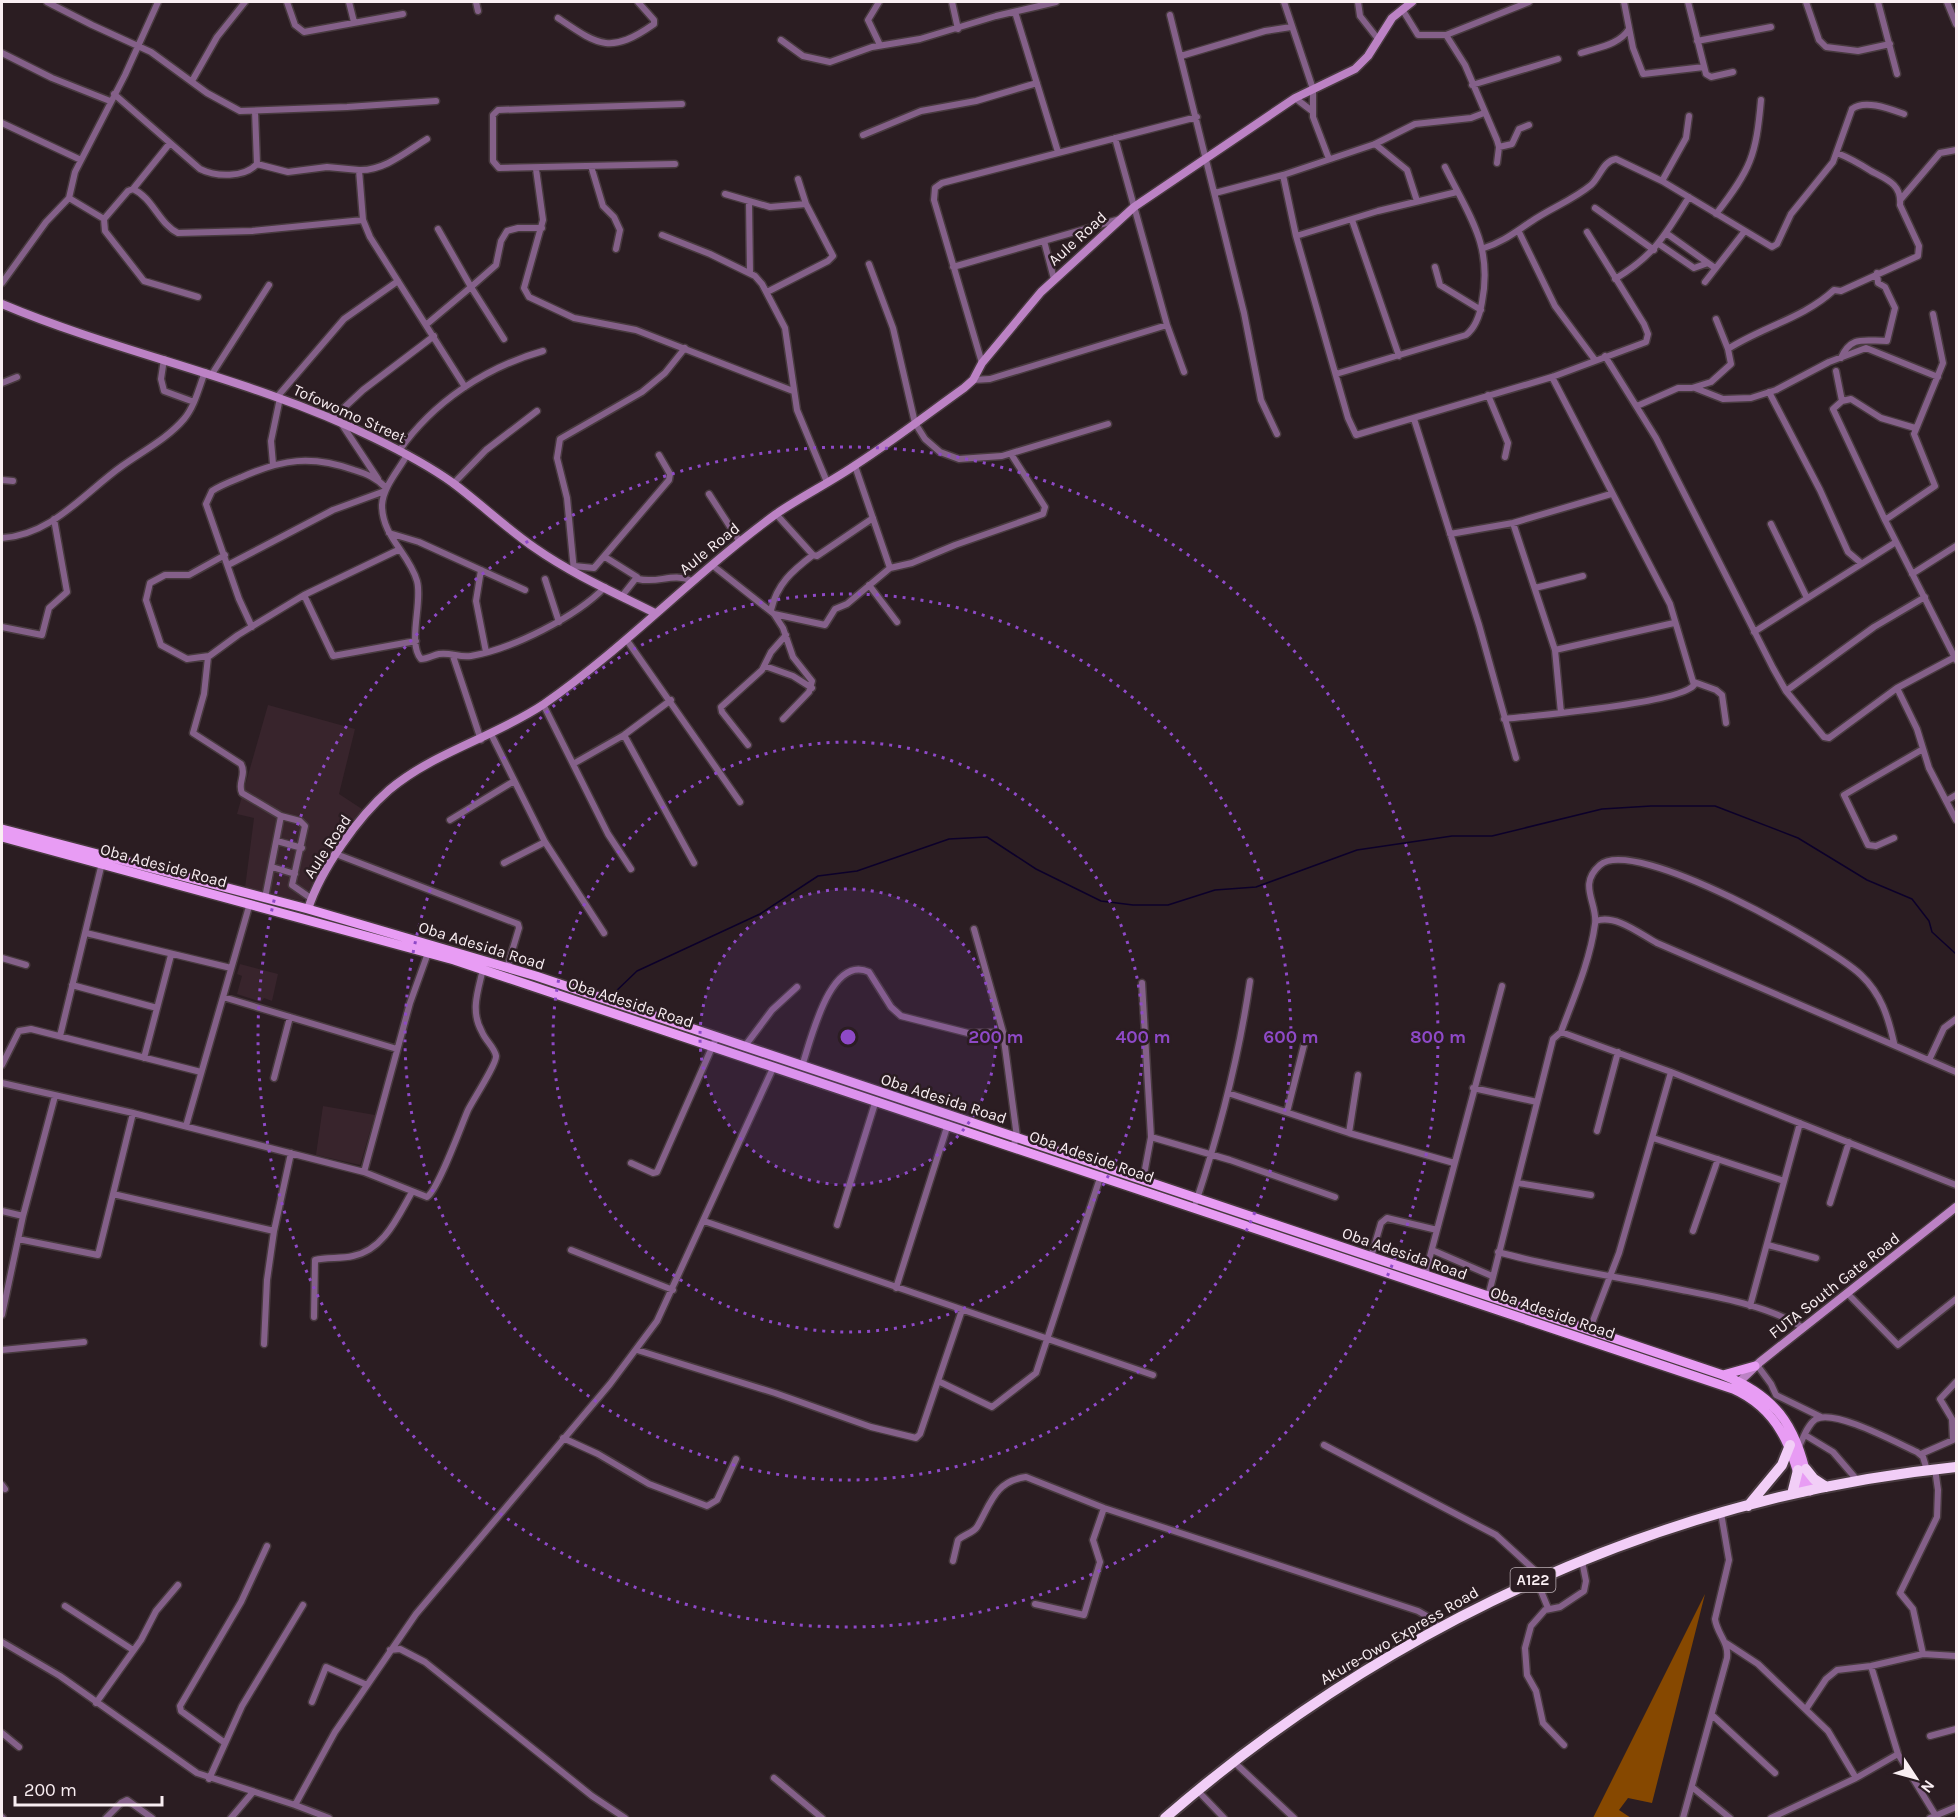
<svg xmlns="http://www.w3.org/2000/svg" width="1958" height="1820" viewBox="0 0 1958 1820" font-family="Karla,sans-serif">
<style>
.built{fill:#38242c}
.forest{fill:#864800}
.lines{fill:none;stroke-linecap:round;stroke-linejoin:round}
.stream{stroke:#0c002a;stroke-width:1.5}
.street-casing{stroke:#483a3f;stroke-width:9}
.secondary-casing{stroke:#483a3f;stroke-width:11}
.primary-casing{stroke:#483a3f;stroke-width:12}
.highway-casing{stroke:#483a3f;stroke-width:14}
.street{stroke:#846089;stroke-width:6}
.secondary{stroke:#bc82c5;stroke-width:8}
.primary{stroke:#e89cf4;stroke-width:9}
.highway{stroke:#f2cef7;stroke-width:10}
.ring{fill:none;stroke:#8e49c7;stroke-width:3;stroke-dasharray:3 6}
.labels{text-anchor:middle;stroke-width:5;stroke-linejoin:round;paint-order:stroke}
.shield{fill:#2b1d22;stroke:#bbafb4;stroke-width:1.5}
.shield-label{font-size:15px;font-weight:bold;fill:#f9eef2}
.street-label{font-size:16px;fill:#f9eef2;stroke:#2b1d22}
.centre{fill:#8e49c7;stroke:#2b1d22;stroke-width:3}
.ring-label{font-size:18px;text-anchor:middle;font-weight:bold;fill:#8e49c7;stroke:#2b1d22;stroke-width:5;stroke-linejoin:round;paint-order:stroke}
</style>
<rect width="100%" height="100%" fill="#2b1d22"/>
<!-- built -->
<path class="built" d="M268,705L355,729L339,794L362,809L335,844L303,901L245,888L254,818L237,814Z
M240,964L278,974L272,1001L264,998L261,1002L237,994L242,976L237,974Z
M323,1106L375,1115L360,1165L316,1155Z"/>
<!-- forest -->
<path class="forest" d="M1705,1594L1652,1803L1628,1798L1619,1810L1631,1818H1593Z"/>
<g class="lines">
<!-- stream -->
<path class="stream" d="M612,995L637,971L760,914L818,876L857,871L949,839L987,837L1036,869L1101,901L1133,905H1168L1215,890L1256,887L1357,850L1452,836H1492L1602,809L1651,806H1715L1798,838L1867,880L1912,899L1929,921L1932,932L1956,954"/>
<defs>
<path id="street" d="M47,2L92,25L151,52L207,93L240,111L347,107L436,101
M287,2L295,25L304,32L403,14
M349,2L354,22
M476,2L478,11
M879,2L868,20L880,45
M952,2L958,29
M1284,2L1313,89V117L1329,159
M1358,2L1360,16L1378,39
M1624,2L1633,48L1643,74L1704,67
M1688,2L1706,74L1711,77L1733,72
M1806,2L1819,40L1826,47L1858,51L1890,44
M1878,2L1897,74
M1947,2L1956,24
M1402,9L1418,35H1446L1529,2
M1015,12L1058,152
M1170,15L1244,313L1261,400L1277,434
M558,18C598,45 610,55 654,24V20L638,2
M1446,35L1465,65L1497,140L1499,147L1497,163
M781,40L803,56L830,62L872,47L920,39L996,16L1056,2
M1697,41L1771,27
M2,53L52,78L110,101
M1581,53C1599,47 1619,45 1629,29
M1181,56L1265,31L1291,27
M192,81L217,37L245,2
M1472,85L1558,59
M114,94L200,169C216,177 244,178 257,164L288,172L327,167L359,170L363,220L370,237L465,387
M1295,98L1312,111
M255,111L257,164
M2,123L81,160
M863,135L921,111L976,101L1037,83
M1115,138L1167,325L1184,372
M1375,144L1407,170L1417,201
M1499,147L1512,144L1519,129L1529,125
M675,164L499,168L493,161V115L498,110L682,104
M591,166L603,206L614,217L620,230L616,249
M536,169L543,220L524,288L529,297L574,318L636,330L793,391
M359,170C384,171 406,152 427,139
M1283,175L1296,236L1348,418L1356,435L1552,377L1646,342L1648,334L1644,324L1587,232
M1662,181L1686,138L1689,116
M133,189L170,143
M1215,193L1283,175L1375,144L1415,124L1471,118L1484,113
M725,194L770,207L806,204
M69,198L104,219L128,191L133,189C153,198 159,224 178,233L252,231L363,220
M1901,199L1940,153L1956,150
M749,202L750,273
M1595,208L1654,250
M1716,214C1751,169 1756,156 1761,100
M104,219L105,231L144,281L198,297
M1352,220L1399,356
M1519,232L1555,306L1595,360
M1666,233L1715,268
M662,235L710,254L755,276L762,284L785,328L797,410L827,482
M1296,236L1378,211L1457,192
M1044,241L1054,279
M1659,244L1694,268L1708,263
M1484,248C1503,242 1515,232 1532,221C1551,208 1573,200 1591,185C1600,177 1603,161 1616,159L1662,181L1772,247L1777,244L1791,214L1833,162L1852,109C1865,99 1890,109 1904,114
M869,264L893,328L915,423L925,439L940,452L959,459L1002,456L1108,424
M953,267L1120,219
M1435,267L1440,285L1481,310
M1615,279C1656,254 1664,236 1689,197
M1705,282L1744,232
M2,283L46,222L69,198L75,172L125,75L158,2
M767,292L828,261L833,256L806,204L798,179
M427,324L471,287L438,229
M504,339L471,287L496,265L501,241L507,231L518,228H542
M1728,349C1762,327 1804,318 1834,290L1841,291L1918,256L1919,246L1900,205C1902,184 1886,179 1871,171C1860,164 1850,158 1837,153
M1605,356L1656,438L1773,668L1786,691L1824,737L1829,738L1897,688L1955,657
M1841,358C1851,335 1864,341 1887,341L1895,308L1885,287L1878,283L1877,273
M164,359L161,379L164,391L194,402
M982,363L934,200L935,188L942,183L1197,117
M1836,371L1842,401
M212,374L269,285
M1336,374L1466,335C1475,328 1480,314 1482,302C1493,245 1469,216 1445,167
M973,380L990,379L1167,325
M2,383L17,377
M1695,388L1723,399L1751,398L1776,390L1829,362L1866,348L1938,377
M1769,392L1820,490L1848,552L1861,563
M1488,395L1508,443L1505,457
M277,397L344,319L398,281
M1637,406L1678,388H1692L1711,382L1731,364L1728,349L1716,319
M333,418L363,390L434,336
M1414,419L1479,625L1516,758
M341,423L378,479
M1915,428L1881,418L1851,399L1842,401L1833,409L1885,520L1956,660
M399,451C433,402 486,367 543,351
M407,455C398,471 383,487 382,505C382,537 409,553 417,581C423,602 407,643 421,659C428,659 433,655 439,654C450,652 460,658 471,656C512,649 576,617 605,587
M273,464L271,441L280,398
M855,466L890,568
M2,480L13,481
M453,484L486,450L537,411
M709,494L740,542
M776,514L813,555
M1885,520L1935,486L1914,434L1943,363L1933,314
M1513,523L1555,650L1561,713
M1771,524L1807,598
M389,533L419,542L525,590
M1450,534L1513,523L1611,494
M2,538C52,535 84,493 122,466C143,451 168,438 184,419C195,406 199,387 205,372
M605,557L637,577L622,596
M228,565L333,510L385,491
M712,565L774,614L783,628L793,657L812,681L809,692L783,719
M574,566L594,568L669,480L670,474L659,455
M481,570L476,601L486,652
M574,571L567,498L557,458L560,439L642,392L665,373L685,348
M1912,574L1956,546
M545,579L559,622
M638,579C659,584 672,572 692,581
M869,585L897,622
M1535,588L1583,576
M304,595L333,656L416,641
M771,610C777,584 792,571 813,555L817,556L873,518
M774,614L825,625L835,609L847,604L890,568L912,563L955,545L1043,514L1045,507L1011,454
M2,627L42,635L49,608L67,592L54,519
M252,627L239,599L206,504L212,491C221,485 232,481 242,477C283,459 311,455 354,470C367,474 377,478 386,488
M1754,632L1896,542
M626,639L740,802
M1555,650L1674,623
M209,656L187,659L161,645L146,600L150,583L165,575H189L225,555
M453,656L481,740
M765,666L793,676L812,688
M1694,682L1716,690L1722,695L1726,723
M1897,688L1917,729L1929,768L1956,820
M1786,691L1874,627L1925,597
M543,704L608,834L631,869
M1504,719C1533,716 1681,703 1694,685L1670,604L1552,377
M491,734L545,842L604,933
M624,735L694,863
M748,745L722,712L721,707L762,670L771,652L786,635
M573,764L624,735L671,700
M1946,801L1956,795
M281,816L300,821L305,826L292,885L312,899
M450,820L514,781
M1894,838L1876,846L1868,845L1844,795L1923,749
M277,841L302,848
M336,854L518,924L519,928L507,968
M504,863L545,842
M272,867L295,874
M265,898L281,816L242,793C237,783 247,775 241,764L193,733L204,694L208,657L238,635L304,595L398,550
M1596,921C1616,914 1640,934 1657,943L1956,1072
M974,929L1003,1032L1017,1137L1013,1146
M86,933L231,968
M2,958L26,965
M1142,983L1151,1137L1143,1180
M72,985L157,1008
M223,997L397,1049
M1561,1032L1671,1072L1956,1185
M60,1036L102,863
M745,1046L772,1010L797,987
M144,1058L171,955
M1930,1058L1944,1028L1956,1019
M2,1065L19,1031L31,1029L201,1072
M802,1066C811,1040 830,954 869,972L891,1007L901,1016L968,1033L1003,1032
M274,1078L290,1017
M2,1083L133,1113L364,1172L427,1197C438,1190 461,1126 468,1110C473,1100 497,1063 496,1056C495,1048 485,1040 482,1032C470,1011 478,991 483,969
M1473,1088L1537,1102
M1228,1093L1349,1133L1454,1163
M1287,1112L1304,1045
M186,1126L250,903
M1597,1131L1618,1052
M1349,1133L1358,1075
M1151,1137L1230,1160L1335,1197
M1653,1138L1784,1181
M631,1163L653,1173L657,1172L717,1036
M364,1172L410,1003L428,953
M1518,1183L1591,1195
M113,1194L274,1231
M1196,1202C1220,1130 1239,1056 1250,981
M1830,1203L1849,1142
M2,1211L23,1216
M704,1221L1153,1375
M837,1225L876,1100
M1693,1231L1718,1159
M18,1239L98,1255L133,1113
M1768,1245L1816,1258
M571,1250L673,1290
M1432,1250L1492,1276
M1498,1252C1559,1269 1621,1277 1682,1290C1723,1298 1768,1306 1804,1328
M1371,1257L1381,1223L1387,1218L1437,1230
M1425,1275L1502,986
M896,1288L948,1124
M1847,1293L1898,1345L1956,1299
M1488,1297L1553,1039L1561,1032C1574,997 1590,961 1595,924C1598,903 1577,885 1600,865C1634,835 1829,945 1861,975C1881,994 1888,1016 1894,1043
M1750,1306L1800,1123
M2,1315L23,1216L55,1096
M314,1317L315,1260C327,1257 341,1259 353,1256C384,1250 398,1216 412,1192
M1589,1331L1619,1253L1671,1072
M264,1344L267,1280L274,1231L291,1153
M2,1350L84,1342
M637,1350L775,1393L871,1427L916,1438L920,1434L962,1310
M1757,1365L1771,1384L1776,1395L1821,1417
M938,1381L992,1407L1036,1373L1101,1175
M1805,1435L1833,1452L1858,1481
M563,1438L598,1454L649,1484L707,1506L717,1500L736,1459
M1324,1445L1496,1535L1541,1576
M1799,1447C1803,1438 1808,1424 1816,1419C1835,1409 1897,1443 1917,1452L1923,1457L1927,1470
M1921,1454L1953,1440L1952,1419L1940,1399L1956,1382
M2,1485L5,1489
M953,1561L958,1540C963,1535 973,1533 977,1527C990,1506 994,1481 1026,1477L1104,1508L1418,1611L1432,1619L1438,1627
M1536,1579L1548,1608
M1035,1604L1084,1615L1100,1562L1093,1540L1104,1508
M65,1606L133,1650
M2,1642L60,1676L197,1773L295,1805
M1726,1643L1758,1664L1828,1731L1856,1778
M390,1650L400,1649L425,1662L592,1796L625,1818
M1923,1654L1913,1609L1900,1593L1937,1517L1938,1490L1935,1469
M1871,1666L1898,1754
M312,1702L326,1667L367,1685
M96,1703L141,1640L156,1611L178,1585
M1806,1709L1826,1679L1837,1670L1871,1666L1923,1654L1956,1656
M1712,1715L1775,1773
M2,1733L19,1747
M1930,1736L1956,1729
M225,1743L181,1711L180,1706L241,1602L267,1546
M1564,1745L1543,1723L1536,1691L1527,1675L1525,1648L1531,1626L1545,1610L1560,1607L1584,1591L1586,1581L1582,1561
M1234,1762L1294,1818
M774,1778L822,1818
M209,1779L242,1706L303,1605
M1692,1787L1730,1818
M1198,1791L1224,1818
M2,1817L3,1818
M106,1818L121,1803L127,1800L152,1818
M231,1818L253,1792
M329,1818L295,1805L335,1732L416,1614L610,1384L657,1321L774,1066
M1683,1818L1727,1658C1729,1642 1717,1634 1715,1619L1729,1560L1721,1513
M1771,1818L1856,1778L1898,1754L1936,1816
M1930,1818L1956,1807"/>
<path id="secondary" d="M2,304C123,355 255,379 374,438C401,451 429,466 453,483C481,504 506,528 535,548C572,574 615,593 655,613
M308,909C321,869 358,817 389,790C434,752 495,737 544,704C626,647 695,573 776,514C802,496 831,482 857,464C894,440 929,413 964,388L973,380L982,363L1041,292L1134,207L1295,98L1355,69L1368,56L1392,18L1412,2
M1735,1386L1760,1362L1956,1207"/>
<path id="primary" d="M2,829L308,909L536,976L1723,1375C1782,1398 1798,1432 1810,1491
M2,837L454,960L1733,1389C1778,1409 1792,1447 1803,1492
M1723,1375L1755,1366"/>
<path id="highway" d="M1806,1469L1814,1479L1826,1487
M1792,1494L1798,1470
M1748,1506L1782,1465L1790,1445
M1165,1818C1388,1625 1662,1497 1956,1467"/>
</defs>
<!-- street casing -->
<use href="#street" class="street-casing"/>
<!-- secondary casing -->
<use href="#secondary" class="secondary-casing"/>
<!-- primary casing -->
<use href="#primary" class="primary-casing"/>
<!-- highway casing -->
<use href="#highway" class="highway-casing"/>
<!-- street -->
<use href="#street" class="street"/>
<!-- secondary -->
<use href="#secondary" class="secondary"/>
<!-- primary -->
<use href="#primary" class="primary"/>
<!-- highway -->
<use href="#highway" class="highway"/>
</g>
<!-- distance rings -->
<circle cx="848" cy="1037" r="148" fill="#8e49c7" fill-opacity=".12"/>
<g class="ring">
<circle cx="848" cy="1037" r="148"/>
<circle cx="848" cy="1037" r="295"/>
<circle cx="848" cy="1037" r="443"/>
<circle cx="848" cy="1037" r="590"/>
</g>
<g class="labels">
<!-- shield labels -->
<rect class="shield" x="1510.5" y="1568" width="45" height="24" rx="4.5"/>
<g class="shield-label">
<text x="1533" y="1585">A122</text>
</g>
<!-- street labels -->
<g class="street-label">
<text transform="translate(1077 238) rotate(-42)" y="6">Aule Road</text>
<text transform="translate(350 413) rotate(24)" y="6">Tofowomo Street</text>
<text transform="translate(709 548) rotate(-39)" y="6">Aule Road</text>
<text transform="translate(327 846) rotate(-57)" y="6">Aule Road</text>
<text transform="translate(164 865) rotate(15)" y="6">Oba Adeside Road</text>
<text transform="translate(482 945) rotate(17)" y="6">Oba Adesida Road</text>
<text transform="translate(631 1002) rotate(18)" y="6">Oba Adeside Road</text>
<text transform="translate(944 1098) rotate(18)" y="6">Oba Adesida Road</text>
<text transform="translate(1092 1156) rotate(19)" y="6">Oba Adeside Road</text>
<text transform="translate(1405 1253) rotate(19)" y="6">Oba Adesida Road</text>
<text transform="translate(1834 1285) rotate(-38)" y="6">FUTA South Gate Road</text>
<text transform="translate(1553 1312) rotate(19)" y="6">Oba Adeside Road</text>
<text transform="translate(1399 1635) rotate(-30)" y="6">Akure-Owo Express Road</text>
</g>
</g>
<circle cx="848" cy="1037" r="9" class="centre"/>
<g class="ring-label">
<text x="996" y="1043">200 m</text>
<text x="1143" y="1043">400 m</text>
<text x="1291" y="1043">600 m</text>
<text x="1438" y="1043">800 m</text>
</g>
<!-- border -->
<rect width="1958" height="1820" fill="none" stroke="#f9eef2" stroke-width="6"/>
<!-- north arrow -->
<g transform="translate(1916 1778) rotate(126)" stroke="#2b1d22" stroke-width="4.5" paint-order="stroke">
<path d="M0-4.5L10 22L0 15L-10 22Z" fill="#f9eef2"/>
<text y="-9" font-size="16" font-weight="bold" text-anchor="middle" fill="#f9eef2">N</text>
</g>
<!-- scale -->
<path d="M15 1796v9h147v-9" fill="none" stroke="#f9eef2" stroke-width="3"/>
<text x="24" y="1796" font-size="18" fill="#f9eef2" stroke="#2b1d22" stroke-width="4.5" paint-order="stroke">200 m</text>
</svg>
